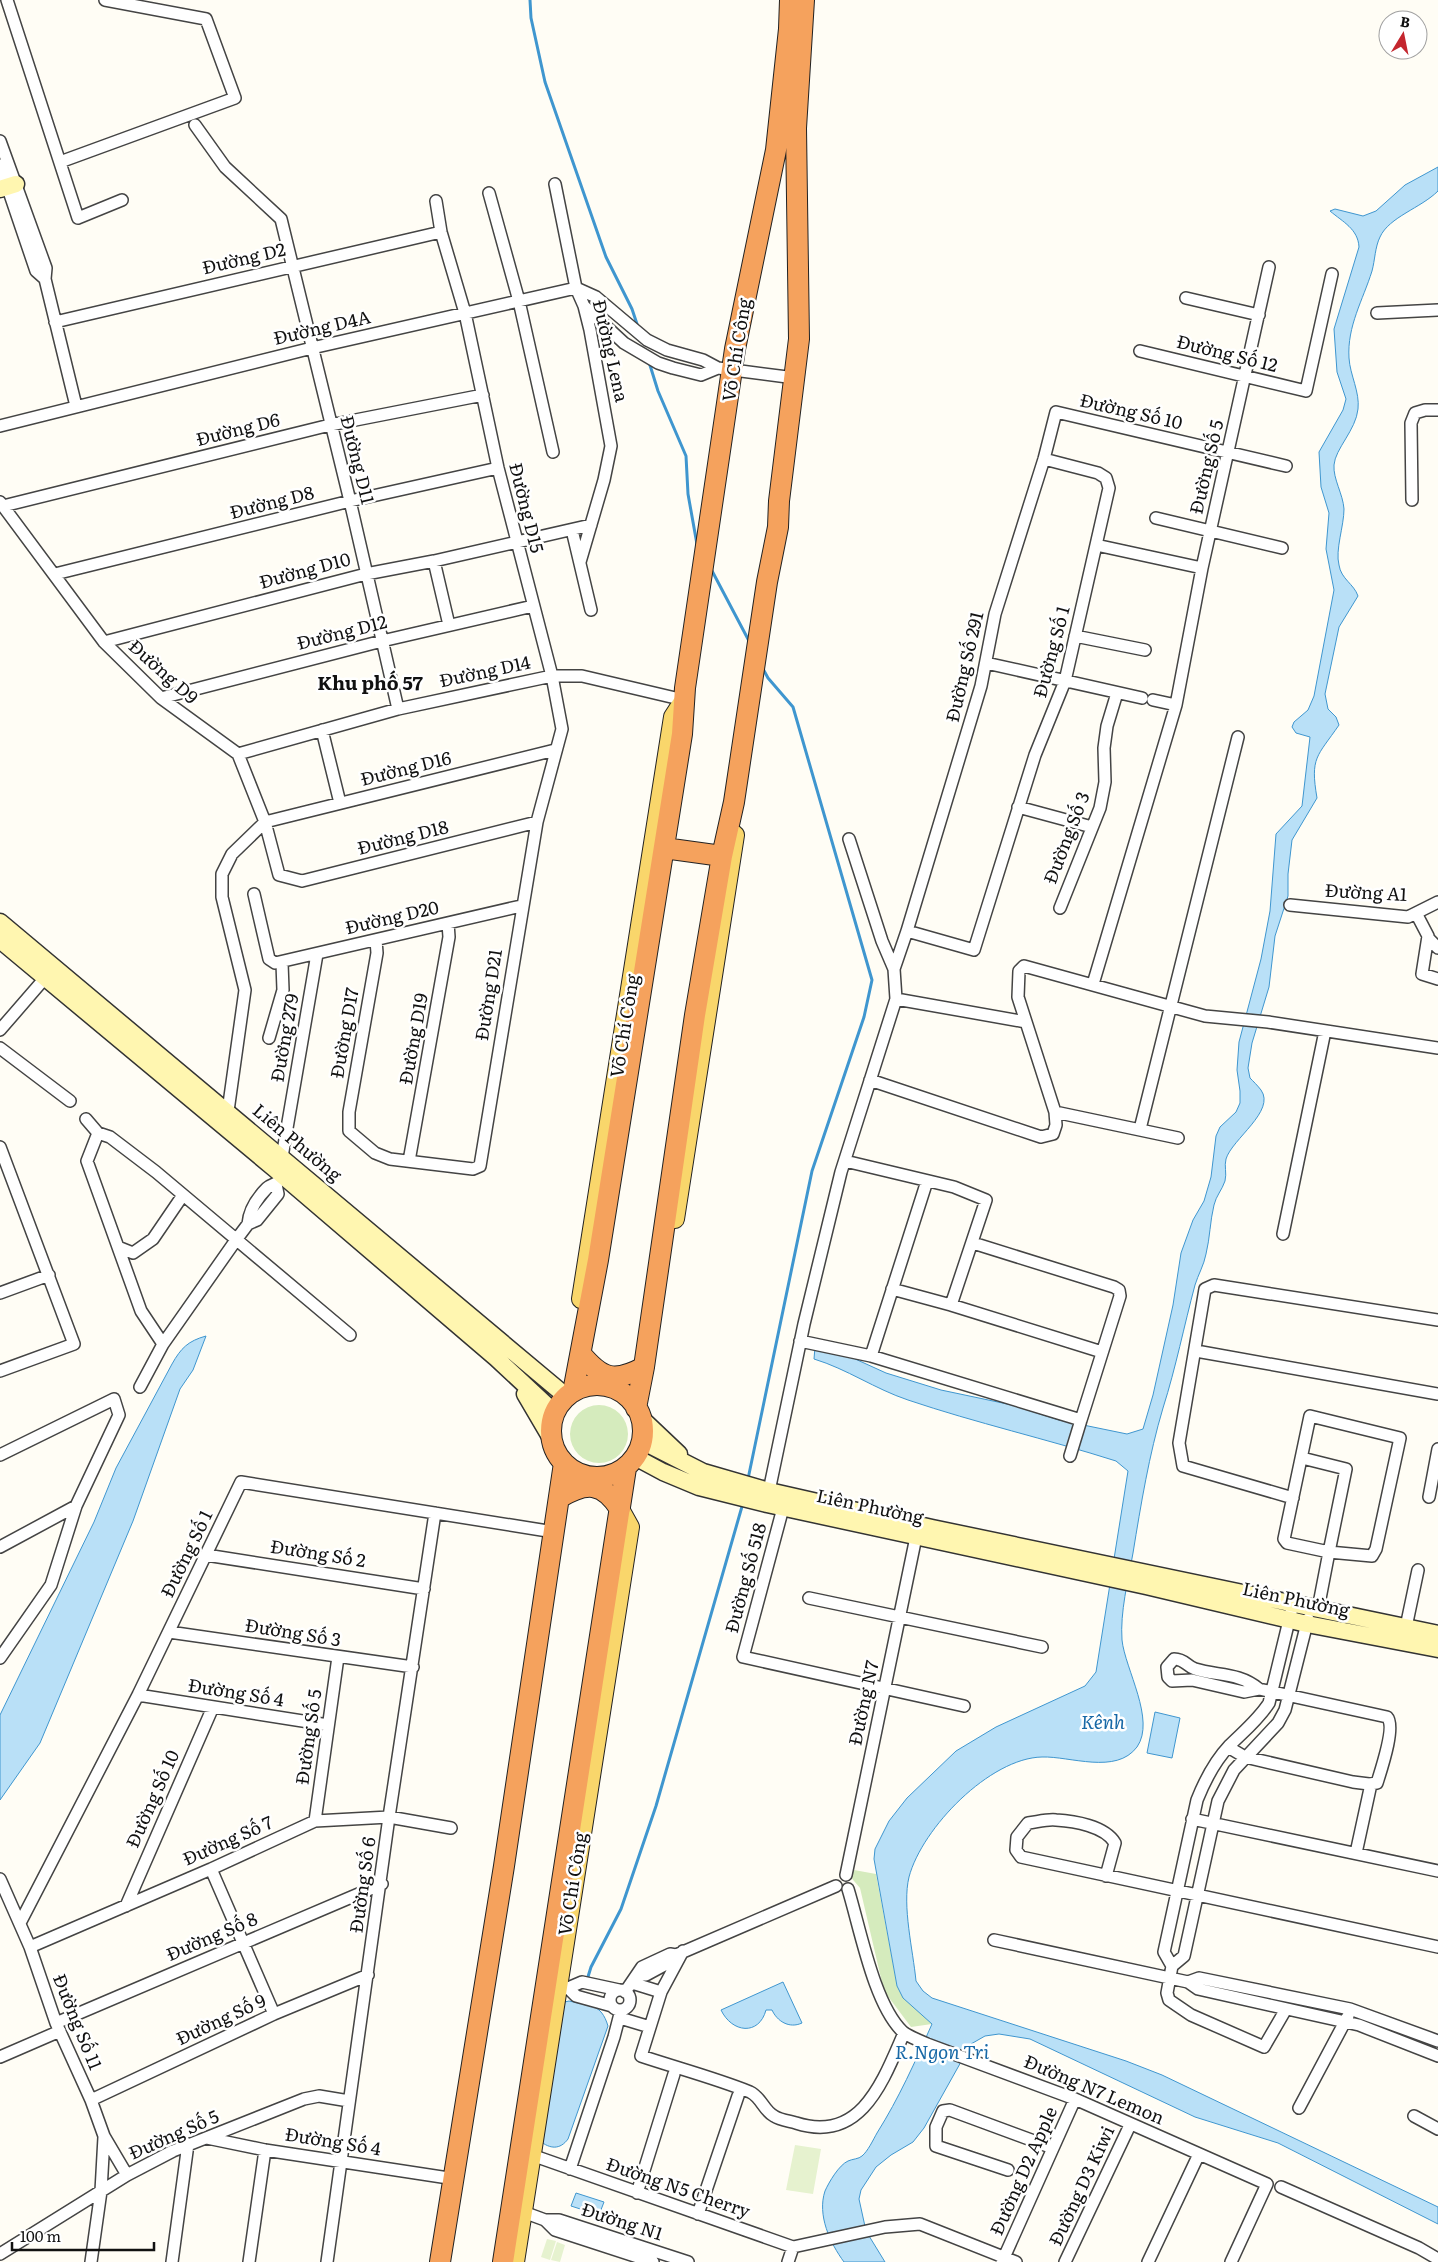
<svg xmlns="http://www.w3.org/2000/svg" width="1438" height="2262" viewBox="0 0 1438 2262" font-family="Literata,serif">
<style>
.green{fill:#d5ebbd}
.pitch{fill:#e6f2cf}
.water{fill:#b9e0f7;stroke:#3f96cf}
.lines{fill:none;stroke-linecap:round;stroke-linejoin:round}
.stream{stroke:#3f96cf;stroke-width:3}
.street-casing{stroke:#444;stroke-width:14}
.secondary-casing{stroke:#333;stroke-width:19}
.primary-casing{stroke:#222;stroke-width:20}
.highway-casing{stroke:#222;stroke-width:22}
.street{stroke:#fff;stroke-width:11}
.secondary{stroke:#fff6b0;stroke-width:16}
.primary{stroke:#f9d66b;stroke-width:18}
.highway{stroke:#f5a25d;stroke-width:20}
.labels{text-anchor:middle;stroke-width:5;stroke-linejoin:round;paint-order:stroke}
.street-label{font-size:18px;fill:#111;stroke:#fff}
.neighbourhood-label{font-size:19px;font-weight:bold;fill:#111;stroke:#fff}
.water-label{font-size:19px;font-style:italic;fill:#1768a6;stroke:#fff}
</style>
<rect width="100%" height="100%" fill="#fffdf5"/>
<!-- green -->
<path class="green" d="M570 1434a29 29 0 1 1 58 0a29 29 0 1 1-58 0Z
M843,1868L876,1874L897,1986L932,2024L911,2027L884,1991L860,1888Z"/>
<!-- pitch -->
<path class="pitch" d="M795,2145L821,2149L813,2194L786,2190Z
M547,2239L556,2241L550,2260L541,2257Z
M557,2242L565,2245L560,2262L551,2260Z"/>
<!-- water -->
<path class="water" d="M1438,167V191C1421,208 1389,217 1380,237C1375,247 1375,260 1372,271C1363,300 1347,326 1349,358C1350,375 1360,392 1358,409C1356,430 1335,449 1334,465C1333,479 1343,494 1344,509C1344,526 1335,550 1339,565C1341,579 1354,584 1358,596L1339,627L1325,694L1328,709L1336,717L1339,725C1317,757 1310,757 1317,798L1292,840L1288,874V896L1275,936L1269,987L1252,1043L1248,1068L1250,1078C1253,1081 1258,1086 1261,1090C1276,1111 1232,1139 1226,1159C1224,1166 1227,1173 1225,1181C1222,1190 1216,1196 1214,1205C1210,1221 1210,1238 1206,1254C1204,1265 1198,1275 1195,1285C1184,1326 1176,1367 1163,1408C1149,1455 1141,1504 1133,1553C1128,1581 1120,1612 1122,1640C1125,1669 1156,1720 1137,1747C1116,1775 1070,1756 1042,1757C990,1758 922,1828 909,1877C902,1906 913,1950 916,1981L923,1991L932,1998L1126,2061L1162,2075L1438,2207V2224L1278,2143L1195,2117L1030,2039L999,2034L985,2036L971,2044L924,2128L913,2142L891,2155L876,2167L861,2190L859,2199L866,2231L885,2262H844C830,2243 817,2215 825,2191C829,2182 839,2165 848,2161C852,2159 859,2159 862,2156C868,2151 873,2140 877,2133C899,2098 915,2062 932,2024L903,1998L897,1986L874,1859L875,1849L889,1821L907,1798L956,1751L996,1727L1085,1686L1096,1672L1128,1471L1116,1461C1047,1439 976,1423 908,1400C875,1389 847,1369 814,1359L815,1347L842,1353L886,1373L941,1390L1012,1405L1059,1420L1127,1434L1143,1429L1153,1395L1173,1305L1181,1253L1193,1220L1204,1201L1211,1177L1216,1136L1220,1127L1236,1112L1240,1103V1091L1237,1070L1239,1042L1261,959L1270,911L1276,834L1302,806L1310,737L1296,733L1292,727L1294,722L1308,710L1314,696L1334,590L1326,549L1329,513L1321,487L1319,452L1343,410L1346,399L1337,372L1334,329L1359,247C1358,229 1343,222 1330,211L1335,209L1363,216L1376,211L1405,185Z
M206,1336L193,1370L180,1389L133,1521L40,1743L0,1800V1715L94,1522L116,1468L172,1364C181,1348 188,1341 206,1336Z
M1155,1712L1180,1718L1172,1758L1147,1753Z
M783,1982L802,2023C789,2029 777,2021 772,2010H766C759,2036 732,2033 721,2010Z
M569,2001C590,2006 601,2003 608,2026L568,2139C560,2150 550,2149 540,2141L560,2003Z
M576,2193L604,2202L599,2215L571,2206Z"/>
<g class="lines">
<!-- stream -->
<path class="stream" d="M530,0L531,18L545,82L606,257L632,309L638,327
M649,362L658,391L686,456L688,494L698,550
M710,567L749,641
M748,1479L812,1171L864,1017L872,980L793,707L768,678L762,667
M587,1980L591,1967L621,1909L656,1806L743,1503"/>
<defs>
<path id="street" d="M7,0L78,218L122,200
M195,125L225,167L281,219L350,501L398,709
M0,141L46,268L45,279L76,406
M60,162L235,98L206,19L105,0
M0,165L36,271L45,279
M555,184L576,288L584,306L590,330L611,446L604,480L580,562
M489,193L519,301L553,452
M576,288L596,297L647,340L667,350L703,360L718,368
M1186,298L1259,315
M584,306L624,343L658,363L673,368L701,375L718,368L795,378
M1377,313L1438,310
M55,322L441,232
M1140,351L1306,391L1332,274
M0,426L312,348L576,288
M1412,500L1411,423L1415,413L1425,410H1438
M0,502L104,642L161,698L238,754L265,822L279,875L302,881L537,822
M3,506L330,425L483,395
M1156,518L1282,548
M572,530L591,610
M1096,545L1202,568
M434,561L449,625
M55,574L350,501L498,468
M1075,636L1145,650
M104,642L366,574L434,561L591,525
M986,663L1142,698
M161,698L382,641L533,606
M1153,700L1176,705
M322,730L340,803
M238,754L398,709L552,676H582L684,700
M1018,807L1092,827
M254,894L269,959L275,963L521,906
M1290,905L1408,917L1438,902
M1060,908L1100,808L1105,782L1104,748L1107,726L1117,693
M1416,913L1428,936L1422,974L1438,979
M907,931L974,950L1035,755L1065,681L1109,488L1106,478L1098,473L1044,459
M1428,938L1438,948
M376,940L377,953L349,1112V1131L375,1153L390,1159L473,1169L480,1166L537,822L562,729L552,676L498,468L465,313L441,232L436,201
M894,969L907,931L981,686L995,614L1044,459L1056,412L1286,466
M1093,984L1176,705L1202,568L1269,267
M896,999L1026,1022
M0,1030L45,978
M269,1038L283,990L282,963
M0,1048L70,1101
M870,1080L1041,1137L1053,1134L1056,1125L1055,1112L1018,997L1019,971L1024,966L1205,1016L1268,1022L1438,1048
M228,1111L245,990L222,897V874L232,854L265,822L555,750
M1055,1112L1178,1138
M86,1119L98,1133L87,1161L141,1311L163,1344
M1140,1129L1238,737
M98,1133L110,1137L156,1172L350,1335
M0,1147L74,1344L0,1371
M282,1157L317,954
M409,1161L449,937L448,923
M845,1161L954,1187L986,1200L951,1305
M248,1224C249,1211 257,1198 267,1188C271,1184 276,1185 280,1180
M1283,1234L1325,1031
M118,1247L133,1253L153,1239L183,1195
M892,1289L951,1305L1102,1352
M0,1293L49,1275
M800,1341L871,1356L1081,1420L1120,1296L1119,1290L1114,1287L973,1243
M1196,1351L1438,1394
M871,1356L927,1181
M140,1387L163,1344L236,1240L248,1224L257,1220L278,1194L276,1184
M0,1455L114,1399L119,1415L76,1506L51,1585L0,1658
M1070,1456L1081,1420
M1302,1458L1346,1469L1329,1552L1372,1556L1376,1549L1400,1438L1310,1416L1284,1539L1287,1543L1329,1552L1318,1609
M769,1491L804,1324L841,1172L896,999L894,969L882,941L849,839
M1429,1497L1438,1449
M1293,1498L1183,1466L1179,1443L1205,1289L1214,1285L1438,1320
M783,1508L743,1657L964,1706
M0,1547L76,1506
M206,1555L424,1589
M809,1598L1042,1647
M1406,1627L1418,1570
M169,1632L413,1667
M138,1695L328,1725
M1228,1747L1245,1757L1353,1782L1369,1784L1377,1783C1381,1770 1396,1726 1387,1717L1259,1689C1239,1672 1217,1676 1195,1669C1186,1666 1185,1659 1174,1659L1167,1667L1168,1677L1172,1681L1192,1680L1244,1692L1259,1689
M1192,1819L1438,1871
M315,1821L338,1657
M1356,1853L1371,1784
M211,1869L274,2014
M846,1875L916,1537
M1106,1876L1115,1843C1105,1826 1074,1821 1056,1820C1047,1819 1037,1822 1028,1823L1017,1837L1016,1850L1021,1857L1438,1947
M0,1879L30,1947L56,2023L91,2100L104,2136L127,2175
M848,1889C860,1928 874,2005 903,2032C909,2037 919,2040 927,2044L1075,2099L1267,2184L1231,2262
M126,1906L213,1707
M20,1923L138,1695L241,1482L554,1532
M994,1940L1188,1982L1198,1989L1359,2025L1438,2056
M30,1947L211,1869L315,1821L389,1817L451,1828
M1172,1966L1164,1952L1197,1800C1205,1780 1214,1762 1229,1746C1243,1732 1258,1720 1269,1703L1293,1604
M639,1975H646L670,1962
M1188,1982L1199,1978L1350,2009L1438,2041
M632,1983L661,1992L641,2056C677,2068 715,2078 750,2092C761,2097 764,2111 774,2116C780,2120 789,2121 796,2123C861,2144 883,2081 904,2033
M552,1985L568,1988L582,1982L619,1990
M568,1988L576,1996L612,2006
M610 2000a10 10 0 1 1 20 0a10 10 0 1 1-20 0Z
M625,1992L642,1967L670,1954L676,1955L836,1886
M661,1992L683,1951
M1286,2009L1264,2047L1191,2015L1169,2000L1167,1993L1172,1966L1184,1956L1218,1801L1234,1770L1278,1723L1285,1710L1308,1619
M620,2018L650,2027
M56,2023L382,1884
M0,2057L60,2031
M91,2100L274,2014L368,1975
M1299,2108L1348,2016
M1414,2116L1438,2129
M207,2138L265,2150L455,2179
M526,2153L793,2247L885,2227L920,2224L1016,2262
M570,2169L614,2037L621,2010
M1008,2170L936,2146V2127L943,2111L950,2110L1053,2148
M1281,2187L1419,2248L1438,2259
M637,2193L674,2074
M518,2210L545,2220H559L688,2262
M698,2214L738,2096
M545,2220L555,2230L653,2262
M0,2254L127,2175L173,2151L304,2099L319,2096L349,2101
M91,2262L101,2191L104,2137
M172,2262L188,2144
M249,2262L265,2150
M327,2262L389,1817L435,1513
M788,2262L793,2247
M1002,2262L1075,2099
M1065,2262L1130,2125
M1148,2262L1199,2154"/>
<path id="secondary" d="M0,189L16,184
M0,922L567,1397
M0,940L275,1169L496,1358L555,1413
M525,1394L552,1440
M641,1418L679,1454
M642,1441L703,1472L769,1491L932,1528L1438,1634
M635,1457L663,1472L699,1487L767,1504L1146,1586L1307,1624L1438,1649"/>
<path id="primary" d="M675,1219L735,835
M581,1299L673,717L684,700
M515,2262L630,1527L620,1509"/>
<path id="highway" d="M664,848L722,856
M581,1354C602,1379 614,1383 644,1367
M551 1431a46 46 0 1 1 92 0a46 46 0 1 1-92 0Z
M573,1392L598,1260L682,734L685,688L735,349L776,150L789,29L790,0
M636,1408L644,1367L695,1015L722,856L734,802L767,582L778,527L779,501L799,339L796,128L804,0
M559,1498C586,1482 602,1481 620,1509
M440,2262L504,1866L564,1463
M503,2262L626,1468"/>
</defs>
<!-- street casing -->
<use href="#street" class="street-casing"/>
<!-- secondary casing -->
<use href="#secondary" class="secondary-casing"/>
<!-- primary casing -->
<use href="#primary" class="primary-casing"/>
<!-- highway casing -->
<use href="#highway" class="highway-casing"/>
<!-- street -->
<use href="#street" class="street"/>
<!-- secondary -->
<use href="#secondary" class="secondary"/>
<!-- primary -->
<use href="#primary" class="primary"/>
<!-- highway -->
<use href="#highway" class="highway"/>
</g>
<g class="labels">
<!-- street labels -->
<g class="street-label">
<text transform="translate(244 259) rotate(-13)" y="6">Đường D2</text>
<text transform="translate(322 328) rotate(-13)" y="6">Đường D4A</text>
<text transform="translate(737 350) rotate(-81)" y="6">Võ Chí Công</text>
<text transform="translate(610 351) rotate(77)" y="6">Đường Lena</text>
<text transform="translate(1227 354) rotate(14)" y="6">Đường Số 12</text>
<text transform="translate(1131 412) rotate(13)" y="6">Đường Số 10</text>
<text transform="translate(238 430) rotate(-14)" y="6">Đường D6</text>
<text transform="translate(357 460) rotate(76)" y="6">Đường D11</text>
<text transform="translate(1207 467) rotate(-77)" y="6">Đường Số 5</text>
<text transform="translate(272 503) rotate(-14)" y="6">Đường D8</text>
<text transform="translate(526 508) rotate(76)" y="6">Đường D15</text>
<text transform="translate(305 571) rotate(-15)" y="6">Đường D10</text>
<text transform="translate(342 633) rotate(-14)" y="6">Đường D12</text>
<text transform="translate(1052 652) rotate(-75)" y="6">Đường Số 1</text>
<text transform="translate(965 667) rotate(-77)" y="6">Đường Số 291</text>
<text transform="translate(163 672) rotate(42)" y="6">Đường D9</text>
<text transform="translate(485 672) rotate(-12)" y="6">Đường D14</text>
<text transform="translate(406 769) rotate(-14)" y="6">Đường D16</text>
<text transform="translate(403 838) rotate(-14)" y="6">Đường D18</text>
<text transform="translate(1067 838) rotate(-69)" y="6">Đường Số 3</text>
<text transform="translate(1366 893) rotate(3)" y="6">Đường A1</text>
<text transform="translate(392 918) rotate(-13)" y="6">Đường D20</text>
<text transform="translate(489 995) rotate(-81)" y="6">Đường D21</text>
<text transform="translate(625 1026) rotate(-81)" y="6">Võ Chí Công</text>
<text transform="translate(345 1033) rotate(-80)" y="6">Đường D17</text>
<text transform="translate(285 1038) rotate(-80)" y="6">Đường 279</text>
<text transform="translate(414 1039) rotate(-80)" y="6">Đường D19</text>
<text transform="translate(297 1143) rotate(40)" y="6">Liên Phường</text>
<text transform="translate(870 1507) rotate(12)" y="6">Liên Phường</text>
<text transform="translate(187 1554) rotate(-64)" y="6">Đường Số 1</text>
<text transform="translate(318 1554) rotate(9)" y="6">Đường Số 2</text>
<text transform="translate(746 1578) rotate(-75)" y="6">Đường Số 518</text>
<text transform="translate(1296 1600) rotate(12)" y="6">Liên Phường</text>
<text transform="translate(293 1633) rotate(9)" y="6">Đường Số 3</text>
<text transform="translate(236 1693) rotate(9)" y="6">Đường Số 4</text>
<text transform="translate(864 1703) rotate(-78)" y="6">Đường N7</text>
<text transform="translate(309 1737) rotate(-82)" y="6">Đường Số 5</text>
<text transform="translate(153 1799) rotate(-66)" y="6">Đường Số 10</text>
<text transform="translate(228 1841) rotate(-24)" y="6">Đường Số 7</text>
<text transform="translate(573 1884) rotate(-81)" y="6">Võ Chí Công</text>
<text transform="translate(363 1885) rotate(-82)" y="6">Đường Số 6</text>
<text transform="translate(212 1937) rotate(-23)" y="6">Đường Số 8</text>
<text transform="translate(221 2020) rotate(-25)" y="6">Đường Số 9</text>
<text transform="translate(77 2022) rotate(68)" y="6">Đường Số 11</text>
<text transform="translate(1094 2090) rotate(23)" y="6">Đường N7 Lemon</text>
<text transform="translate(174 2135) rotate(-24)" y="6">Đường Số 5</text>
<text transform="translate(333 2142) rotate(9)" y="6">Đường Số 4</text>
<text transform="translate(1024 2171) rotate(-66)" y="6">Đường D2 Apple</text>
<text transform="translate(1082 2186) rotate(-65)" y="6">Đường D3 Kiwi</text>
<text transform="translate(678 2188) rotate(19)" y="6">Đường N5 Cherry</text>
<text transform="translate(622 2222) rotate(18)" y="6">Đường N1</text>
</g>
<!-- neighbourhood labels -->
<g class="neighbourhood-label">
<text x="370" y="690">Khu phố 57</text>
</g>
<!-- water labels -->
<g class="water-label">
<text x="1103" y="1729">Kênh</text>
<text x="942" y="2059">R.Ngọn Tri</text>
</g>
</g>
<!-- north arrow -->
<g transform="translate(1403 35) rotate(10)"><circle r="24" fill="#ffffff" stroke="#a0a0a0"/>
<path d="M0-4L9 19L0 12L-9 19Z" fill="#c4262e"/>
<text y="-8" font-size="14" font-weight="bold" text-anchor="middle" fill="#111111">B</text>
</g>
<!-- scale -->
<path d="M12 2242v8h142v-8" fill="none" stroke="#111111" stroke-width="2.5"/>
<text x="20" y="2242" font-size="15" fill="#111111" stroke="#ffffff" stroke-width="4" paint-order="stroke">100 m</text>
</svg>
